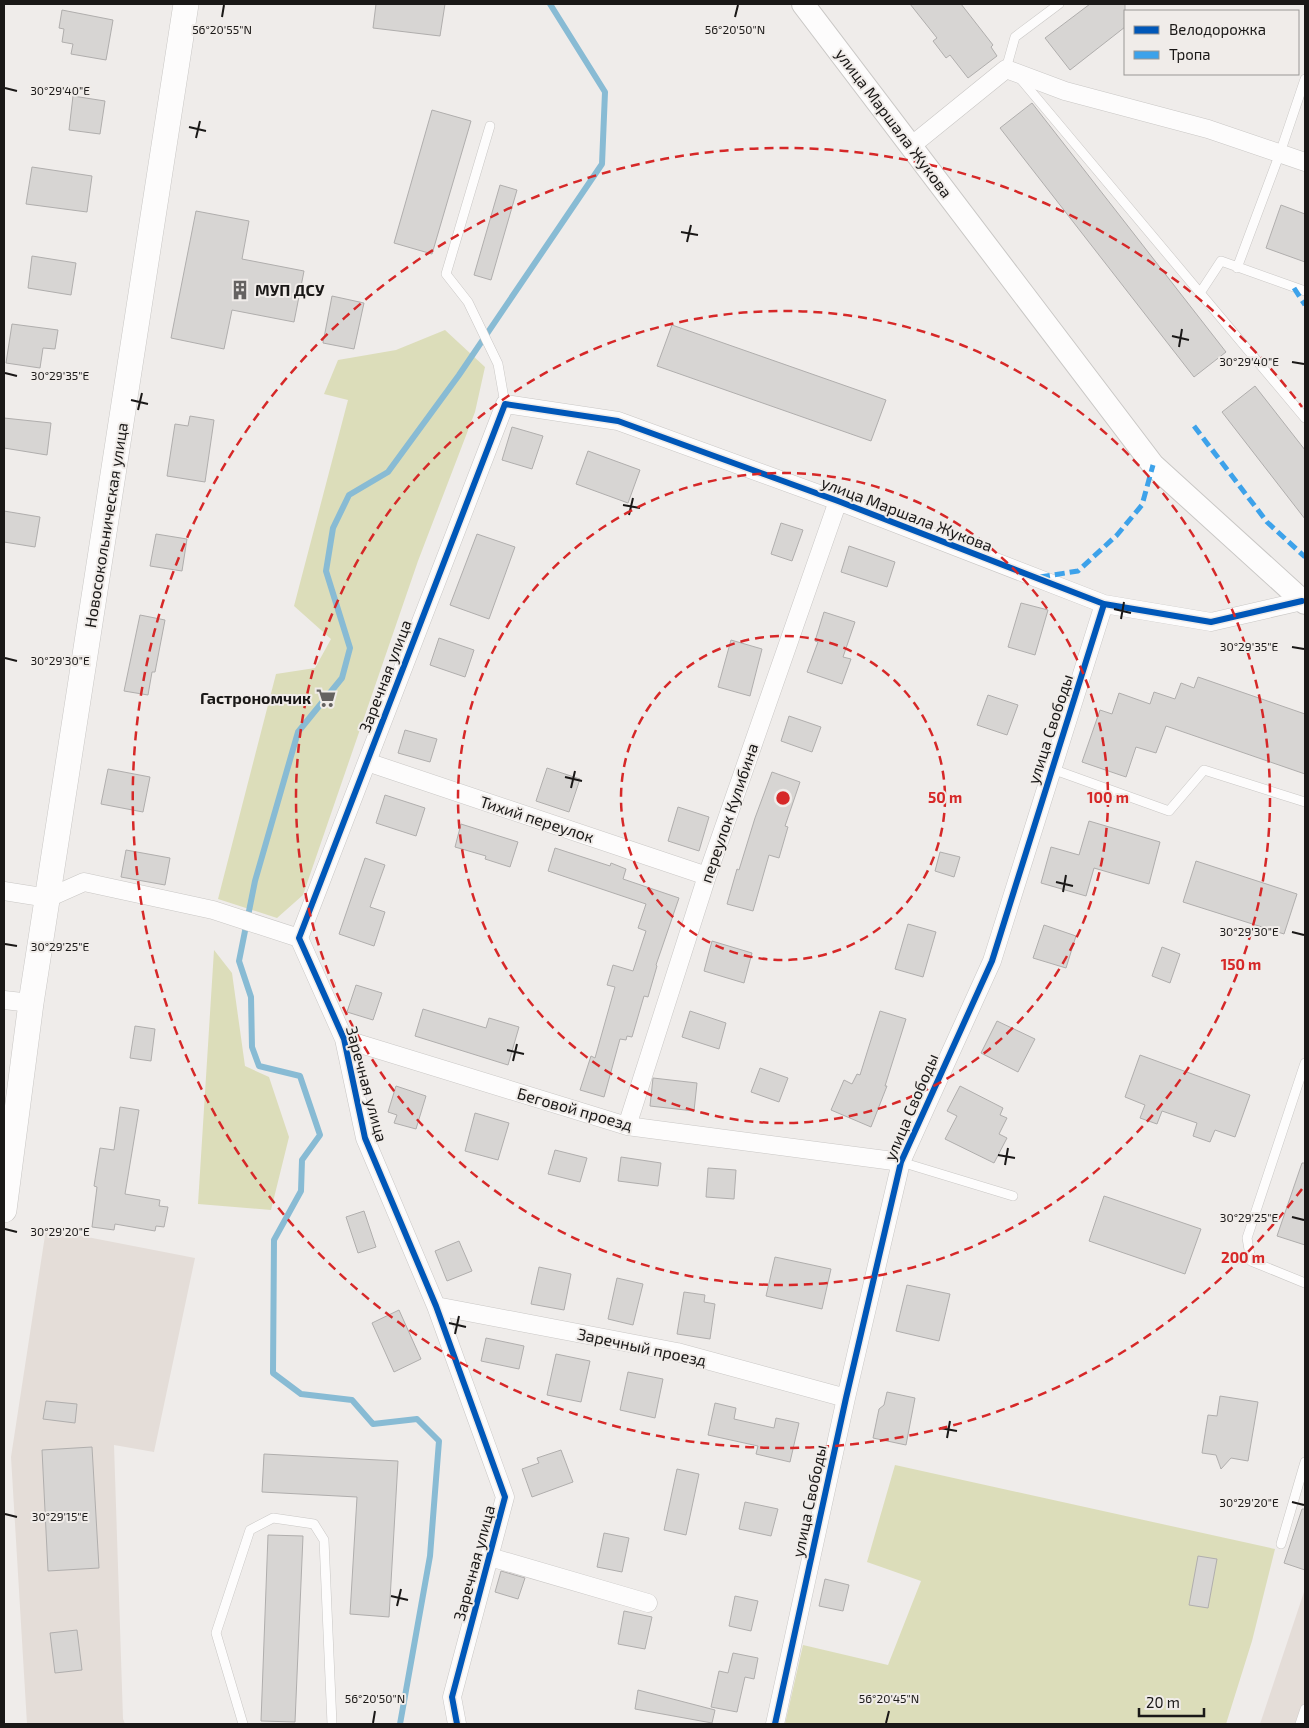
<svg xmlns="http://www.w3.org/2000/svg" width="1309" height="1728" viewBox="0 0 1309 1728" font-family="'Exo 2',sans-serif">
<style>
.built{fill:#e4ddd8}
.green{fill:#dcddba}
.lines{fill:none;stroke-linecap:round;stroke-linejoin:round}
.stream{stroke:#88bbd4;stroke-width:6}
.building{fill:#d7d5d3;stroke:#b0aead}
.service-casing{stroke:#c9c7c5;stroke-width:10}
.minor-casing{stroke:#c9c7c5;stroke-width:19}
.tertiary-casing{stroke:#c9c7c5;stroke-width:24}
.secondary-casing{stroke:#c9c7c5;stroke-width:26}
.service{stroke:#fdfcfc;stroke-width:9}
.minor{stroke:#fdfcfc;stroke-width:18}
.tertiary{stroke:#fdfcfc;stroke-width:22}
.secondary{stroke:#fdfcfc;stroke-width:25}
.quiet{stroke:#3da2ea;stroke-width:5;stroke-dasharray:10 5;stroke-linecap:butt}
.cycleway-casing{stroke:#f0ece9;stroke-width:9}
.cycleway{stroke:#0057b8;stroke-width:6}
.ticks{fill:none;stroke:#1a1817;stroke-width:2}
.ring{fill:none;stroke:#d62828;stroke-width:2.5;stroke-dasharray:9 6}
.labels{text-anchor:middle;stroke-width:4;stroke-linejoin:round;paint-order:stroke}
.street-label{font-size:16px;fill:#1a1817;stroke:#f0ece9}
.poi-label{font-size:16px;font-weight:bold;fill:#1a1817;stroke:#f0ece9;text-anchor:start}
.ticks-label{font-size:12px;text-anchor:middle;fill:#1a1817;stroke:#f0ece9;stroke-width:4;stroke-linejoin:round;paint-order:stroke}
.centre{fill:#d62828;stroke:#f0ece9;stroke-width:2.5}
.ring-label{font-size:15px;text-anchor:middle;font-weight:bold;fill:#d62828;stroke:#f0ece9;stroke-width:4;stroke-linejoin:round;paint-order:stroke}
</style>
<rect width="100%" height="100%" fill="#efecea"/>
<!-- built -->
<path class="built" d="M46,1229L195,1258L154,1452L114,1445L123,1719L125,1724H27L11,1457Z
M1305,1589V1724H1260Z"/>
<!-- green -->
<path class="green" d="M445,330L485,367L475,412L418,561L303,895L277,918L218,899L276,674L315,668L331,639L294,606L348,400L324,394L338,360L396,350Z
M214,950L232,973L245,1066L269,1077L289,1137L271,1210L198,1204Z
M895,1465L1275,1549L1252,1641L1226,1724H785L803,1645L888,1665L921,1581L867,1562Z"/>
<g class="lines">
<!-- stream -->
<path class="stream" d="M400,1724L430,1556L439,1441L417,1419L373,1424L352,1400L301,1394L273,1373L274,1240L301,1191L302,1160L320,1135L300,1076L259,1066L252,1047L251,997L239,961L255,881L298,732L342,678L350,648L326,571L333,528L349,495L388,472L459,375L602,164L605,92L550,4"/>
</g>
<!-- building -->
<path class="building" d="M376,4H445L440,36L373,28Z
M910,4H961L993,45L991,47L997,56L968,78L950,55L946,58L933,41L937,38Z
M1090,4H1125V27L1070,70L1045,38Z
M62,10L113,20L106,60L71,54L73,44L62,42L64,29L59,28Z
M73,96L105,101L100,134L69,130Z
M1032,103L1226,352L1194,377L1000,128Z
M432,110L471,121L432,254L394,243Z
M32,167L92,176L87,212L26,204Z
M500,185L517,190L491,280L474,275Z
M1281,205L1305,214V262L1266,248Z
M196,211L249,221L242,259L304,271L294,322L232,310L224,349L171,338Z
M32,256L76,263L71,295L28,288Z
M332,296L364,303L354,349L323,343Z
M12,324L58,330L55,349L43,348L40,368L6,363Z
M672,325L886,400L871,441L657,366Z
M1255,386L1305,450V519L1222,412Z
M190,416L214,420L205,482L167,476L175,424L188,426Z
M4,418L51,423L47,455L4,448Z
M512,427L543,436L532,469L502,460Z
M588,451L640,470L628,503L576,484Z
M4,511L40,517L35,547L4,542Z
M781,523L803,530L792,561L771,554Z
M156,534L187,539L182,571L150,566Z
M477,534L515,547L489,619L450,605Z
M849,546L895,562L887,587L841,572Z
M1021,603L1048,610L1035,655L1008,647Z
M824,612L855,622L843,657L851,659L842,684L807,672L818,642L815,641Z
M140,615L165,620L155,672H152L148,695L124,691Z
M439,638L474,650L465,677L430,665Z
M731,640L762,649L750,696L718,687Z
M1198,677L1305,714V774L1166,726L1156,753L1136,747L1126,777L1082,762L1100,710L1112,714L1119,693L1150,704L1154,692L1175,699L1181,683L1194,688Z
M988,695L1018,705L1007,735L977,725Z
M789,716L821,727L812,752L781,741Z
M405,730L437,739L430,762L398,753Z
M547,768L580,779L569,812L536,801Z
M108,769L150,777L143,812L101,804Z
M772,772L800,782L785,826L788,827L779,858L769,855L753,911L727,904L737,869L739,870L755,818Z
M385,795L425,808L416,836L376,823Z
M678,807L709,817L699,851L668,841Z
M1089,821L1160,842L1149,884L1094,868L1086,896L1041,883L1051,847L1079,855Z
M461,824L518,842L510,867L485,859L486,856L455,847Z
M555,848L610,866L611,863L626,869L623,879L679,898L656,965L657,966L648,997L644,996L632,1037L627,1036L626,1040L620,1039L604,1097L580,1090L591,1056L595,1058L615,987L607,985L613,965L633,971L646,931L638,928L646,904L548,871Z
M126,850L170,858L165,885L121,877Z
M940,852L960,857L954,877L935,871Z
M365,858L385,865L370,907L385,912L374,946L339,934Z
M1196,861L1297,894L1284,934L1183,902Z
M908,924L936,932L923,977L895,969Z
M1044,925L1076,936L1066,968L1033,958Z
M712,941L752,953L744,983L704,971Z
M1162,947L1180,954L1170,983L1152,976Z
M356,985L382,993L373,1020L347,1012Z
M423,1009L486,1028L489,1018L519,1027L508,1065L415,1036Z
M690,1011L726,1023L719,1049L682,1037Z
M880,1011L906,1019L885,1086H887L871,1127L831,1110L844,1080L852,1084L857,1074L860,1075Z
M997,1021L1035,1039L1018,1072L981,1053Z
M135,1026L155,1029L151,1061L130,1058Z
M1140,1055L1250,1095L1235,1137L1215,1130L1210,1142L1193,1136L1197,1123L1162,1111L1157,1124L1140,1118L1145,1105L1125,1097Z
M760,1068L788,1078L779,1102L751,1092Z
M653,1078L697,1083L694,1111L650,1106Z
M396,1086L426,1096L416,1129L394,1123L397,1115L388,1112Z
M960,1086L1003,1108L1000,1115L1007,1118L999,1134L1007,1138L994,1163L945,1139L957,1116L947,1111Z
M120,1107L139,1110L125,1194L160,1200L159,1206L168,1207L164,1227L156,1226L155,1231L115,1224L114,1230L92,1227L97,1187L94,1186L100,1148L114,1150Z
M475,1113L509,1123L498,1160L465,1151Z
M555,1150L587,1158L580,1182L548,1174Z
M621,1157L661,1163L658,1186L618,1181Z
M1302,1163H1305V1245L1277,1236Z
M708,1168L736,1170L734,1199L706,1197Z
M1104,1196L1201,1229L1185,1274L1089,1241Z
M364,1211L376,1247L358,1253L346,1217Z
M459,1241L472,1271L447,1281L435,1251Z
M775,1257L831,1269L822,1309L766,1296Z
M539,1267L571,1274L564,1310L531,1304Z
M617,1278L643,1284L633,1325L608,1319Z
M907,1285L950,1294L939,1341L896,1331Z
M684,1292L705,1295L704,1302L715,1304L710,1339L677,1334Z
M399,1310L421,1359L394,1372L372,1323Z
M486,1338L524,1346L519,1369L481,1361Z
M556,1354L590,1361L581,1402L547,1395Z
M628,1372L663,1379L655,1418L620,1410Z
M887,1392L915,1398L906,1445L873,1438L879,1409L884,1405Z
M1220,1396L1258,1402L1248,1461L1231,1458L1221,1469L1216,1455L1202,1453L1208,1415L1217,1416Z
M46,1401L77,1404L75,1423L43,1419Z
M715,1403L736,1408L734,1419L774,1428L776,1418L799,1423L790,1462L756,1454L758,1446L708,1435Z
M92,1447L99,1568L48,1571L42,1450Z
M561,1450L573,1482L532,1497L522,1469L539,1463L537,1458Z
M264,1454L398,1461L389,1617L350,1614L357,1497L262,1492Z
M677,1469L699,1474L686,1535L664,1530Z
M745,1502L778,1509L771,1536L739,1529Z
M1302,1509H1305V1570L1284,1563Z
M604,1533L629,1538L622,1572L597,1567Z
M268,1535L303,1536L295,1722L261,1721Z
M1198,1556L1217,1559L1208,1608L1189,1605Z
M501,1571L525,1578L518,1599L495,1592Z
M825,1579L849,1585L843,1611L819,1606Z
M735,1596L758,1601L751,1631L729,1626Z
M624,1611L652,1617L645,1649L618,1644Z
M77,1630L82,1670L55,1673L50,1633Z
M733,1653L758,1658L754,1679L745,1677L737,1712L711,1707L719,1671L728,1673Z
M638,1690L715,1710L712,1723L635,1709Z"/>
<g class="lines">
<defs>
<path id="service" d="M1006,69L1015,37L1059,4
M1019,77L1305,418
M490,126L446,274L468,302L498,364L505,404
M1237,268L1280,153L1305,79
M1200,293L1221,261L1305,291
M1052,769L1169,811L1204,770L1305,802
M1305,1063L1247,1238L1251,1261L1305,1283
M901,1162L1013,1196
M1281,1544L1305,1462
M243,1724L216,1633L250,1530L273,1518L314,1524L324,1540L332,1724
M1300,1724L1305,1709"/>
<path id="minor" d="M911,146L1006,69L1065,91L1208,129L1305,162
M367,762L707,876
M4,891L48,898L84,882L213,910L299,938
M4,1000L31,1003
M344,1039L627,1126L901,1162
M627,1126L707,876L838,501
M436,1306L677,1352L846,1398
M490,1557L648,1603
M457,1724L452,1697L505,1497L436,1306L365,1138L344,1039L299,938L505,404L618,421L838,501L1104,604L1211,622L1302,601
M775,1724L846,1398L901,1162L992,961L1104,604"/>
<path id="tertiary" d="M803,4L1153,465L1305,603"/>
<path id="secondary" d="M4,1210L31,1003L186,4"/>
</defs>
<!-- service casing -->
<use href="#service" class="service-casing"/>
<!-- minor casing -->
<use href="#minor" class="minor-casing"/>
<!-- tertiary casing -->
<use href="#tertiary" class="tertiary-casing"/>
<!-- secondary casing -->
<use href="#secondary" class="secondary-casing"/>
<!-- service -->
<use href="#service" class="service"/>
<!-- minor -->
<use href="#minor" class="minor"/>
<!-- tertiary -->
<use href="#tertiary" class="tertiary"/>
<!-- secondary -->
<use href="#secondary" class="secondary"/>
<!-- quiet -->
<path class="quiet" d="M1294,288L1305,305
M1194,426L1267,522L1305,557
M1040,577L1078,571L1117,535L1142,505L1153,465"/>
<defs>
<path id="cycleway" d="M457,1724L452,1697L505,1497L436,1306L365,1138L344,1039L299,938L505,404L618,421L838,501L1104,604L1211,622L1302,601
M775,1724L846,1398L901,1162L992,961L1104,604"/>
</defs>
<!-- cycleway casing -->
<use href="#cycleway" class="cycleway-casing"/>
<!-- cycleway -->
<use href="#cycleway" class="cycleway"/>
</g>
<!-- ticks -->
<path class="ticks" d="M222,17L224,5M735,17L738,5M5,88L17,91M189,127L206,131M196,138L200,121M681,232L698,235M687,242L691,225M1172,336L1189,340M1179,347L1182,329M1292,362L1304,364M5,373L17,376M131,400L148,404M138,410L142,393M623,505L640,508M629,515L633,498M1114,609L1131,613M1121,619L1124,602M1292,647L1304,649M5,658L17,661M565,777L582,781M571,788L575,771M1056,882L1073,886M1063,892L1066,875M1292,932L1304,935M5,944L17,946M507,1050L524,1054M513,1061L517,1044M998,1155L1015,1158M1005,1165L1008,1148M1292,1217L1304,1220M5,1229L17,1232M449,1323L466,1327M455,1334L459,1316M940,1428L957,1431M947,1438L950,1421M1292,1502L1304,1505M5,1514L17,1517M391,1596L408,1600M397,1606L401,1589M373,1723L375,1711M886,1723L889,1711"/>
<!-- distance rings -->
<g class="ring">
<circle cx="783" cy="798" r="162"/>
<circle cx="783" cy="798" r="325"/>
<circle cx="783" cy="798" r="487"/>
<path d="M1302 1189A650 650 0 1 1 1302 407"/>
</g>
<!-- icons -->
<defs>
<symbol id="building-bare" viewBox="-9 -9 18 18"><path d="M-4-6H4V6H1V3H-1V6H-4ZM-2.5-4.3h1.7v1.8h-1.7ZM.8-4.3h1.7v1.8H.8ZM-2.5-1h1.7V.8h-1.7ZM.8-1h1.7V.8H.8Z" fill="#656261" stroke="#f0ece9" stroke-width="2.5" paint-order="stroke"/></symbol>
<symbol id="supermarket-bare" viewBox="-9 -9 18 18"><path d="M-6-5.5h2.5l.6 2H6L4.5 2H-2.5L-4.4-4H-6ZM-1.5 3.2a1.3 1.3 0 1 0 .1 0ZM3 3.2a1.3 1.3 0 1 0 .1 0Z" fill="#656261" stroke="#f0ece9" stroke-width="2.5" paint-order="stroke"/></symbol>
</defs>
<g fill-rule="evenodd">
<use href="#building-bare" x="226" y="276" width="28" height="28"/>
<use href="#supermarket-bare" x="312" y="684" width="28" height="28"/>
</g>
<g class="labels">
<!-- street labels -->
<g class="street-label">
<text transform="translate(894 123) rotate(53)" y="6">улица Маршала Жукова</text>
<text transform="translate(907 514) rotate(21)" y="6">улица Маршала Жукова</text>
<text transform="translate(106 525) rotate(-81)" y="6">Новосокольническая улица</text>
<text transform="translate(385 676) rotate(-69)" y="6">Заречная улица</text>
<text transform="translate(1050 729) rotate(-72)" y="6">улица Свободы</text>
<text transform="translate(729 813) rotate(-71)" y="6">переулок Кулибина</text>
<text transform="translate(537 819) rotate(18)" y="6">Тихий переулок</text>
<text transform="translate(367 1084) rotate(75)" y="6">Заречная улица</text>
<text transform="translate(911 1107) rotate(-67)" y="6">улица Свободы</text>
<text transform="translate(575 1109) rotate(16)" y="6">Беговой проезд</text>
<text transform="translate(642 1347) rotate(12)" y="6">Заречный проезд</text>
<text transform="translate(809 1501) rotate(-78)" y="6">улица Свободы</text>
<text transform="translate(474 1563) rotate(-75)" y="6">Заречная улица</text>
</g>
<!-- poi labels -->
<g class="poi-label">
<text x="255" y="296">МУП ДСУ</text>
<text x="311" y="704" text-anchor="end">Гастрономчик</text>
</g>
</g>
<g class="ticks-label">
<text x="222" y="34">56°20'55"N</text>
<text x="735" y="34">56°20'50"N</text>
<text x="60" y="95">30°29'40"E</text>
<text x="1249" y="366">30°29'40"E</text>
<text x="60" y="380">30°29'35"E</text>
<text x="1249" y="651">30°29'35"E</text>
<text x="60" y="665">30°29'30"E</text>
<text x="1249" y="936">30°29'30"E</text>
<text x="60" y="951">30°29'25"E</text>
<text x="1249" y="1222">30°29'25"E</text>
<text x="60" y="1236">30°29'20"E</text>
<text x="1249" y="1507">30°29'20"E</text>
<text x="60" y="1521">30°29'15"E</text>
<text x="375" y="1703">56°20'50"N</text>
<text x="889" y="1703">56°20'45"N</text>
</g>
<circle cx="783" cy="798" r="8" class="centre"/>
<g class="ring-label">
<text x="945" y="803">50 m</text>
<text x="1108" y="803">100 m</text>
<text x="1241" y="970">150 m</text>
<text x="1243" y="1263">200 m</text>
</g>
<!-- border -->
<rect width="1309" height="1728" fill="none" stroke="#1a1817" stroke-width="10"/>
<!-- legend -->
<rect x="1124" y="10" width="175" height="65" fill="#f0ece9" stroke="#9a9795"/>
<rect x="1134" y="26" width="25" height="8" fill="#0057b8" stroke="#9a9795"/>
<text x="1169" y="35" font-size="15" fill="#1a1817">Велодорожка</text>
<rect x="1134" y="51" width="25" height="8" fill="#3da2ea" stroke="#9a9795"/>
<text x="1169" y="60" font-size="15" fill="#1a1817">Тропа</text>
<!-- scale -->
<path d="M1139 1708v8h65v-8" fill="none" stroke="#1a1817" stroke-width="2.5"/>
<text x="1146" y="1708" font-size="15" fill="#1a1817" stroke="#f0ece9" stroke-width="4" paint-order="stroke">20 m</text>
</svg>
